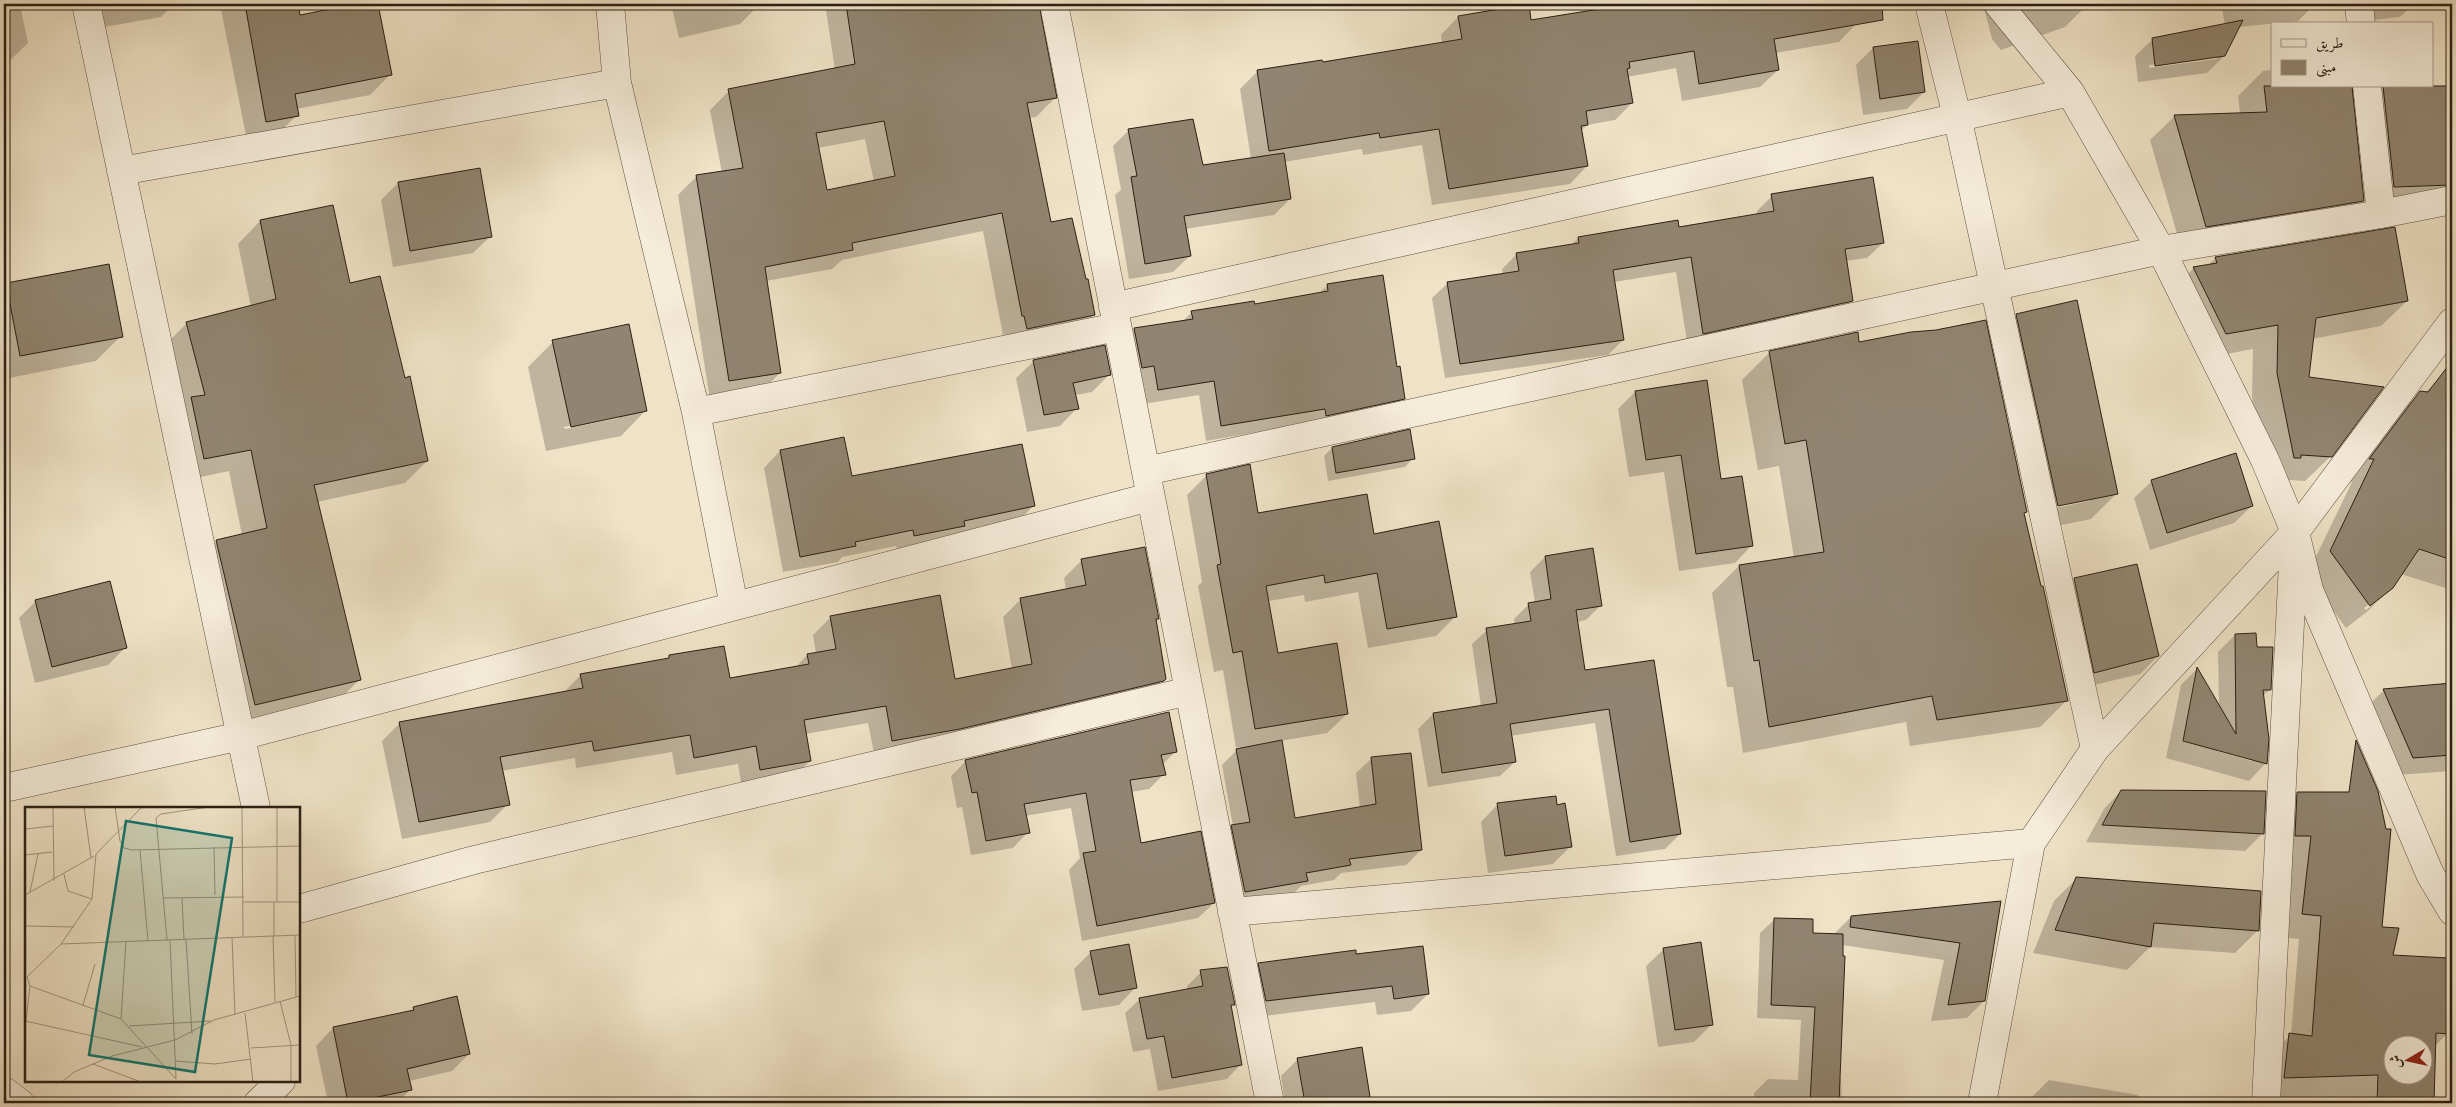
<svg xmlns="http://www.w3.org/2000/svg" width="2456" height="1107" viewBox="0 0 2456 1107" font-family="'IM FELL DW Pica',Amiri,serif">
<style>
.shadow{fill:#0003;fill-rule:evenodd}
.building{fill:#918470;stroke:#2b1f13;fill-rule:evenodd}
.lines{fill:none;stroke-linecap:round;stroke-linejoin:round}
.street-casing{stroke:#5c5040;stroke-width:29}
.street{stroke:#f5ecda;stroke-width:28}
.inset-road{fill:none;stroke:#a1947e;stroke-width:1}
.view{fill:#0f766e;fill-opacity:0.15;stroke:#0f766e;stroke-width:2.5}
.inset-edge{fill:none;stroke:#2b1f13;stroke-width:2.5}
</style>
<rect width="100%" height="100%" fill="#efe2c6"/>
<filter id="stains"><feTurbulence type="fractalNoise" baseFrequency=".004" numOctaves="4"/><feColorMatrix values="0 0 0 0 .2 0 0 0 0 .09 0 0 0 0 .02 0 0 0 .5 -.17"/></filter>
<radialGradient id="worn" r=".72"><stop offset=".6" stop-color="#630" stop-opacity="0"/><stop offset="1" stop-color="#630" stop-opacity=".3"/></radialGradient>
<!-- shadow -->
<path class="shadow" d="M4,4H56L21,10L28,43L4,66Z
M89,4H174L161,17L93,29Z
M220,4H296L299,16L362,4H404L378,10L390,75L370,95L296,109L297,115L277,135L247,141Z
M671,4H769L758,6L740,24L679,38Z
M825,4H1038L1055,98L1036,117L1028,118L1050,224L1094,315L1075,334L1008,348L1005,334L1003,335L983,231L842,260L832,269L766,281L780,373L761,392L710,400L678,195L697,176L722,173L710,110L729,91L835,70ZM865,139L874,182L826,192L818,148Z
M1633,4H1853L1856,24L1839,42L1775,53L1778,70L1760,87L1682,101L1676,68L1627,77L1632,103L1615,120L1587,125L1581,131L1587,166L1570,184L1432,205L1422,145L1363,155L1362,149L1284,162L1290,199L1274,215L1185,229L1190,256L1173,272L1129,279L1115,195L1121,190L1113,146L1129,130L1202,167L1251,159L1240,89L1257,72L1322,64L1442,44L1441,35L1458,17L1530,22Z
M1983,4H2088L2065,27L2001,50L1992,39Z
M2221,4H2315L2298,21L2239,27L2224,56L2207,73L2138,82L2135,56L2153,39L2225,25ZM2217,56V59L2149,68V65Z
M2355,4H2414L2400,17L2357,22Z
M1873,48L1924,92L1907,109L1863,115L1856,65Z
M2272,70V86H2432L2436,143L2452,92V204L2369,211L2355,102L2351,99L2363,201L2338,225L2182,251L2150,140L2175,116L2240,114L2238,96L2263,71Z
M479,169L491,236L473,253L393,267L381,200L398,183Z
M1772,196L1883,243L1867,258L1845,261L1852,301L1836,316L1688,348L1676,272L1614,282L1623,340L1608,355L1445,378L1432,298L1448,283L1503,275L1502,269L1517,254L1570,246L1578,238L1678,229L1757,215V211Z
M260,221L349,284L404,379L427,461L405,483L317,502L359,680L337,702L233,726L195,564L217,541L242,535L229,471L182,481L165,345L187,323L251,307L238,244Z
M2216,258L2407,301L2381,326L2312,339L2308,378L2331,456L2305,481L2277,479L2269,483L2252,398L2253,349L2201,359L2169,293L2194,268L2208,265Z
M7,284L121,336L96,361L4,379V287Z
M1328,285L1396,368L1404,398L1389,413L1310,423L1206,441L1199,395L1143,404L1119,344L1134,329L1182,322L1192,312L1254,305L1318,294Z
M2017,315L2116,494L2091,519L2033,531L1992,340ZM2089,499V501L2052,509V506Z
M1857,334L1858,343L2026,512L2023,515L2067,700L2040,727L1910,746L1906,722L1743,753L1733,687H1727L1712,593L1739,566L1794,558L1779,466L1758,470L1742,380L1769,353Z
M553,342L646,410L621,436L546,451L528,367ZM619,415V418L565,429L564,427Z
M1034,361L1110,374L1092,392L1075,395L1077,408L1060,426L1027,432L1016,378Z
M2440,378L2452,386V590L2401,574L2392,587L2368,611L2346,628L2307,575L2352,482H2347L2396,416L2420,393H2425ZM2378,597V601L2366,610L2364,608Z
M1635,392L1720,480L1752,545L1735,563L1679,571L1664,472L1629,477L1618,409Z
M1332,448L1413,458L1405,467L1328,481L1324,456Z
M780,451L851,477L1033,506L1017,523L898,552L896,546L842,557L838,562L783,572L764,468Z
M1207,475L1257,515L1373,535L1456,616L1436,636L1368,648L1358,592L1305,602L1304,595L1268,601L1277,654L1347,714L1327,733L1280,741L1294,819L1360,808L1356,773L1372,758L1421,850L1406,865L1341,873L1334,880L1301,886L1291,896L1229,907L1217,842L1233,826L1222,765L1240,747L1236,748L1223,670L1214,672L1198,586L1202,582L1187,495Z
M2152,481L2252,506L2234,523L2150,550L2134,498Z
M1545,557L1600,606L1586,620L1576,622L1584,671L1653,662L1680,834L1665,849L1616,856L1595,723L1510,736L1515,762L1500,776L1428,787L1418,729L1433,714L1481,707L1472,644L1487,630L1515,625L1514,619L1529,604L1535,603L1530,572Z
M1082,560L1158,618L1155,621L1164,678L1145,698L875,758L868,723L805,734L810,761L792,779L742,788L738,764L676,775L672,752L576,768L575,758L501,771L508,804L490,822L402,839L382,741L400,723L563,693L581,675L666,660L669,657L729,679L796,667L807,655L816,654L813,635L831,617L954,681L1012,669L1003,617L1021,599L1066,590L1064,578Z
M2136,565L2157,657L2140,674L2077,689L2057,597L2074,580Z
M36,601L125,648L108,665L35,683L19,618Z
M2235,635L2256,648L2270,689L2262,697L2266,763L2249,781L2166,758L2181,685L2197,669L2219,706L2218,652ZM2219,749L2252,758V761L2217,751Z
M2452,685V771L2396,775L2367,707L2384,690Z
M1175,752L1162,765L1164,774L1149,789L1131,792L1140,844L1214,903L1198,918L1082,941L1069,870L1080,858L1071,808L1025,816L1028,832L1013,848L971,855L962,807L957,808L951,776L966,761Z
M2121,791L2263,833L2245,851L2086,842L2104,809Z
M2298,793L2380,929L2392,956L2447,1034L2434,1047L2432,1103H2355L2356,1097L2262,1100L2266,1058L2291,1035L2299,939L2280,937L2275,816ZM2394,1044H2424V1074H2394Z
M1498,804L1555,806L1570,847L1553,864L1488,873L1481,822Z
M2077,878L2258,930L2235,953L2150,947L2127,970L2033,953L2054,901Z
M1999,902L1984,1001L1967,1018L1931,1021L1944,960L1842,945L1839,1078H1841L1842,1103H1754V1093L1768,1079L1798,1080L1801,1020L1757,1018L1760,933L1775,919L1811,934H1834L1851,917Z
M1664,949L1712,1024L1694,1042L1658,1047L1646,966Z
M1091,952L1136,987L1119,1005L1082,1011L1074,969Z
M1355,955L1428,994L1411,1011L1377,1015L1375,1002L1249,1018L1242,981L1259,964Z
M1201,972L1233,1004L1230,1008L1241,1064L1227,1079L1158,1091L1150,1049L1133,1052L1125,1013L1140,999L1187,990V986Z
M414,1008L469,1054L452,1071L409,1081L410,1090L397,1103H328L316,1046L333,1028L409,1013Z
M1361,1049L1370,1103H1285L1281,1076L1298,1059Z
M2049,1080L2138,1095L2137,1103H2026Z"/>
<!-- building -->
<path class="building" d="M245,4H298L300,15L356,4H378L392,75L295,94L299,116L266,122Z
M846,4H930L931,10L968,4H1039L1057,98L1027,103L1051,222L1072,218L1086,279H1088L1095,315L1027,329L1024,316H1022L1002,213L852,243L853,250L765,267L781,373L729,381L696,175L743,168L728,89L855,64ZM884,121L895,176L827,190L816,133Z
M1529,4L1531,20L1631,4H1882L1883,20L1774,39L1779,70L1699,84L1694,51L1629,62L1630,68L1627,69L1633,103L1586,111L1588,125L1581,126L1588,166L1449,189L1439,129L1380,138L1379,133L1269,151L1257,70L1322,60L1323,62L1462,39L1458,16Z
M2243,20L2225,56L2155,66L2152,38Z
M1918,41L1925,92L1880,99L1873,47Z
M2264,86H2352L2364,201L2206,227L2174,115L2267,112Z
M2383,86H2452V185L2394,187Z
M1193,119L1203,165L1284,153L1291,199L1184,216L1191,256L1145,264L1131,177L1137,176L1128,129Z
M480,168L492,237L410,251L398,182Z
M1873,177L1884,243L1845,249L1853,301L1703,334L1691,257L1613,270L1624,340L1460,364L1447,282L1519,271L1516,253L1579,243L1578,237L1678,220L1679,227L1774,211L1771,194Z
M333,205L350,283L380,276L405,378L410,376L428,461L314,485L361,680L255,705L216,540L267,528L251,450L204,459L191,397L205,395L186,322L276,299L260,220Z
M2395,227L2408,301L2316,318L2309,377L2384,387L2332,457L2301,455V458H2294L2277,373L2278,325L2226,334L2193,267L2217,263L2215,257Z
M109,264L123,337L20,356L6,283Z
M1383,275L1397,367L1400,366L1405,399L1326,416L1325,409L1221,426L1214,381L1158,390L1154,366L1142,368L1134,328L1193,319L1191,311L1254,301L1255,304L1328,291L1327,284Z
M2077,300L2118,494L2058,506L2016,314Z
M1986,320L2027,512L2024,513L2041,586H2043L2068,701L1937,720L1932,696L1769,727L1759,660L1754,661L1739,565L1824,552L1806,440L1785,444L1769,351L1858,332L1859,342L1911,332L1936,330Z
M629,324L647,411L571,427L552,340Z
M1105,345L1111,375L1073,383L1079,409L1044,415L1033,360Z
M2452,361V560L2419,549L2393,588L2370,606L2330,551L2374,459H2369L2420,391L2428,392Z
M1707,380L1721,479L1742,476L1753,546L1696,554L1681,455L1646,460L1635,391Z
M1410,429L1415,459L1336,473L1332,447Z
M844,437L852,476L1022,444L1035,506L964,521L965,526L914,536L913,530L855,542L856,546L800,557L780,450Z
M2236,453L2253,506L2167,533L2151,480Z
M1250,464L1258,513L1367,494L1374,534L1439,521L1457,617L1387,629L1377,573L1325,583L1324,575L1266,586L1278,653L1337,643L1348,714L1255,729L1242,651L1233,653L1217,565L1221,564L1206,474Z
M1145,547L1159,619H1156L1166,679L1164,681L960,729L892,741L886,706L804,720L811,761L760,770L756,746L694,758L690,735L594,751L592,741L500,757L510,805L419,822L399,722L583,688L580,674L669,658V655L724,646L730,678L809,664L807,654L836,649L830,616L940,595L955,679L1032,664L1020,598L1086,585L1081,559Z
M1593,548L1602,606L1576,610L1585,670L1654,660L1681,834L1630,842L1609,709L1510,724L1516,762L1442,773L1433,713L1497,703L1486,628L1531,621L1528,603L1551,599L1545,556Z
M2137,564L2159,656L2094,673L2074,578Z
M110,581L127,648L52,667L35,600Z
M2256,633L2257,647H2273L2271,690H2263L2269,739L2267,764L2183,741L2197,667L2236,734L2235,634Z
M2452,683V755L2413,758L2383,689Z
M1169,712L1177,752L1161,755L1166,775L1130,780L1141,843L1201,831L1215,903L1097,926L1083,853L1096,851L1086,793L1024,804L1030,833L986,841L977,792L972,793L965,760Z
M1282,740L1295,818L1376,804L1371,757L1411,753L1422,850L1349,859L1351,865L1306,873L1308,881L1245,892L1231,825L1250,822L1236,749Z
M2356,740L2378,791L2386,829H2391L2382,927L2399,928L2393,955L2448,958L2449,1034L2436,1033L2434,1103H2377L2378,1075L2284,1078L2289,1033L2312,1036L2321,916L2302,914L2311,836H2295L2297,792H2349ZM2394,1044H2424V1074H2394Z
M2121,790L2266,791L2264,834L2102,825Z
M1556,796L1557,805L1565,803L1572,847L1505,856L1497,803Z
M2076,877L2261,891L2259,931L2154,923L2151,947L2055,930Z
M2001,901L1985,1001L1948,1005L1960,943L1850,927L1851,916Z
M1774,918L1813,919V933L1843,934V956H1845L1839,1103H1810L1815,1007L1771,1005Z
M1701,942L1713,1025L1675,1030L1663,948Z
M1129,944L1137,988L1099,995L1090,951Z
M1423,946L1429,994L1394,999L1392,986L1266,1001L1258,963L1356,950V954Z
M1227,967L1235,1005H1231L1242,1065L1172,1078L1164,1036L1147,1039L1139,998L1203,986L1200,970Z
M457,996L470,1054L407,1069L412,1090L348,1103L333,1027L414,1010L413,1007Z
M1362,1047L1371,1103H1305L1297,1058Z"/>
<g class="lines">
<defs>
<path id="street" d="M86,4L256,808
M610,4L617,83L696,412L734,606
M1054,4L1270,1103
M1929,4L1957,116L2095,749
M1998,4L2070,92L2161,250L2265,460L2295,532L2309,590L2430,874L2452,911
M2359,4L2361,24
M2367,86L2381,214
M121,171L617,83
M1113,307L2070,92
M696,412L1117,327
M1146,471L2161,250L2381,214L2452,200
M4,788L241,736L1150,497
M299,909L474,860L1189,691
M1232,912L2031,843
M4,1091L20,1103
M258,1103L281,1081
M1982,1103L2031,843L2095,749L2295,532L2452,322
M2266,1103L2293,563"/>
</defs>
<!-- street casing -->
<use href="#street" class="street-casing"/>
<!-- street -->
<use href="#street" class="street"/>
</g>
<!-- overview -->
<g transform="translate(25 807)">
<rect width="275" height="275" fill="#efe2c6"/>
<path class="inset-road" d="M28,0L29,74M59,0L66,51M90,0L95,34L99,41L107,43L275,39M217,0L218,130M252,0V95M0,22L28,19M189,40L190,88M115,43L123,134M0,48L27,45M39,67L43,84L67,92M5,85L13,47M0,88L69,49M138,91L219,90M157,91L159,132M218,95H275M249,95V129M0,119L49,120M270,128L271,190M248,129L250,195M207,130L210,208M161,132L167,227M142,133L131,11L136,7L184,0M145,133L151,272M36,137L275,128M5,179L96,212L151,272M255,194L266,238V275M58,198L70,157M220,206L228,275M96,212L101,134M0,214L117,240M104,219L186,214M0,222L5,179L2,170L36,137L67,92L71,47L117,0M226,241L275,238M150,254L190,257L226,252M68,257L116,275M37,275L49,265L87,249L150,233L189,213L275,189"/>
<path class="view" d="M101,14L207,31L170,265L64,248Z"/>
<rect width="275" height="275" class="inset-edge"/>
</g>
<!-- margin -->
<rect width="2456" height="1107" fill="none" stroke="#efe2c6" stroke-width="20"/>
<rect x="5" y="5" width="2446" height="1097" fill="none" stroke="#2b1f13" stroke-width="2.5"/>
<rect x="10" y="10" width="2436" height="1087" fill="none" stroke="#2b1f13"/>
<!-- legend -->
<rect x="2271" y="22" width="162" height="65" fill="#f5ecda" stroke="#a49a8a"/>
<rect x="2281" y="39" width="25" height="8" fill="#f5ecda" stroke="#a49a8a"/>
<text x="2316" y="48" font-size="15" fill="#2b1f13">طريق</text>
<rect x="2281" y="60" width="25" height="15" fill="#918470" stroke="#a49a8a"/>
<text x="2316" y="72" font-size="15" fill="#2b1f13">مبنى</text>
<!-- north arrow -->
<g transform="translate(2408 1060) rotate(261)"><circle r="24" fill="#f5ecda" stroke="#a49a8a"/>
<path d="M0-4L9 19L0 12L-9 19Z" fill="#8f2418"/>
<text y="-8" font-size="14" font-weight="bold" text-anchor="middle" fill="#2b1f13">ش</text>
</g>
<rect width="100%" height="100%" filter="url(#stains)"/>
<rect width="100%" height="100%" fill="url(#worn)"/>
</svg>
